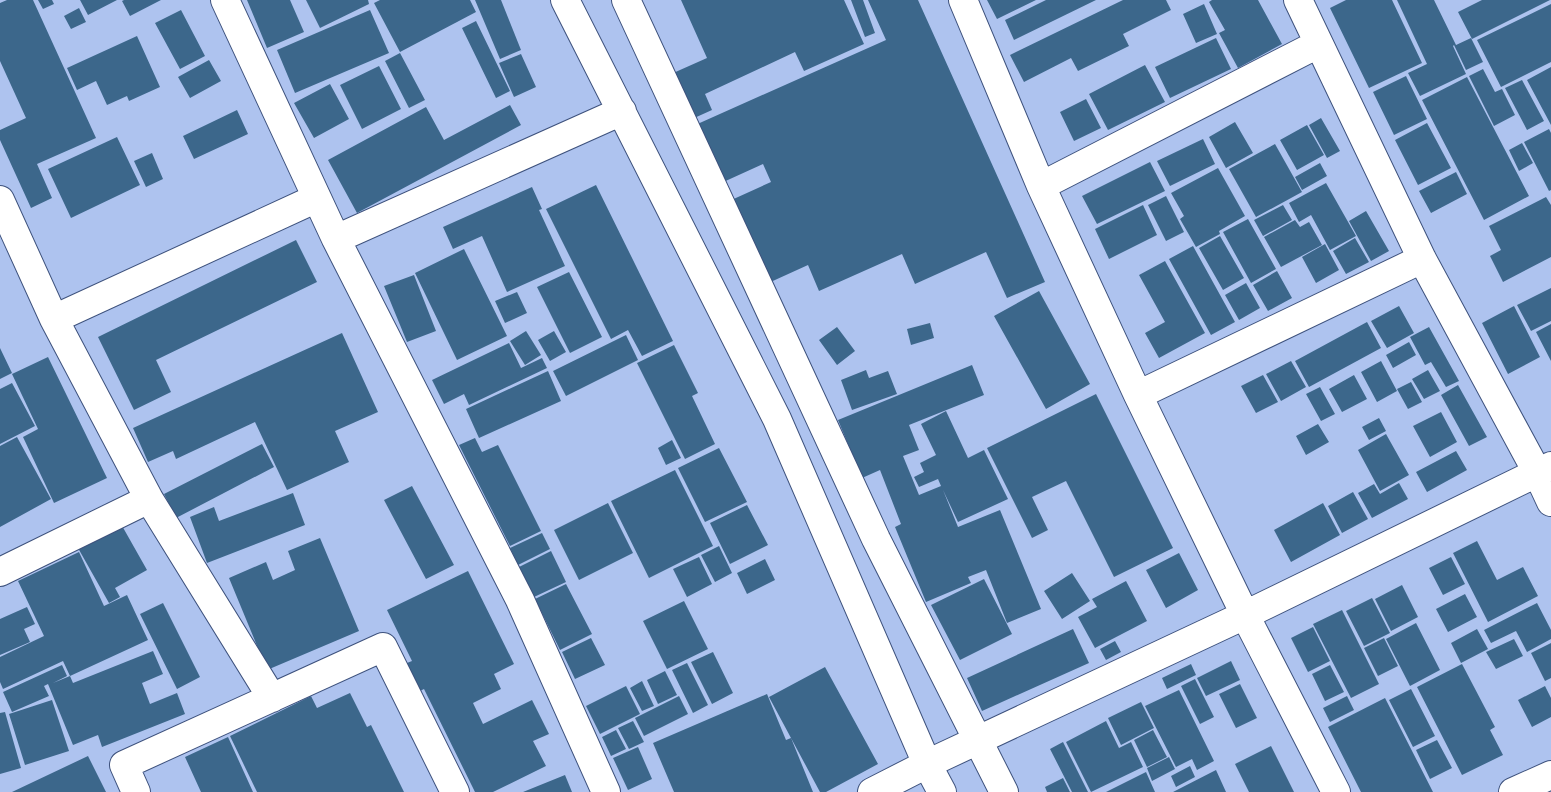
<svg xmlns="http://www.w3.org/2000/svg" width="1551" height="792" viewBox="0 0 1551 792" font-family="'Titillium Web',sans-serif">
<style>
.built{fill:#aec3ef}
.building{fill:#3c678b}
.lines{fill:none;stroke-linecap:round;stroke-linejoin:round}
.street-casing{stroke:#3e527d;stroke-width:30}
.street{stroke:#fff;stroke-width:28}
</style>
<rect width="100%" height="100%" fill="#bfd3fb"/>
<!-- built -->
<path class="built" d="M0,0H1551V792H0Z"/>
<!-- building -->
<path class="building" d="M7,0H33L96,138L37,164L52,198L31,208L0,140V130L26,118L0,61V3Z
M38,0H52L54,4L43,9Z
M80,0H117L88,15Z
M124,0H161L130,16L122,1Z
M247,0H290L304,32L267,48Z
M306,0H368L369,4L320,28Z
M380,0H470L476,12L400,52L374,3Z
M475,0H501L521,50L500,59Z
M681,0H844L864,44L804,71L795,52L705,94L712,110L692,119L671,74L707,58Z
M851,0H863L875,33L865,37Z
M868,0H918L1045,282L1007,298L986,252L915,284L902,254L819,291L808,265L764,285L727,202L771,182L763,164L719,184L693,126L886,40Z
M987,0H1036L997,19Z
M1046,0H1096L1014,40L1005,20Z
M1123,0H1166L1171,10L1123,34L1129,46L1078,71L1071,58L1024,82L1010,55Z
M1212,0H1258L1282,44L1238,68L1219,33L1225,30L1209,2Z
M1346,0H1392L1422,63L1369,88L1330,8Z
M1397,0H1434L1456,45L1471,38L1483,62L1466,70L1454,45L1453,46L1466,74L1420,96L1408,73L1427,64Z
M1482,0H1550L1472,39L1458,12Z
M1204,4L1217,34L1196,43L1183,14Z
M1551,4V62L1501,87L1477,40Z
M79,8L86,22L71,29L64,16Z
M181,10L205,56L180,69L155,23Z
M370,10L389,53L295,93L277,50Z
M476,21L510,91L496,98L462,28Z
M137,36L160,87L129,101L127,96L107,105L96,81L77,90L67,68Z
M1216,38L1231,69L1170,98L1155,67Z
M400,53L425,100L409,108L385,61Z
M521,54L536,87L514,97L499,63Z
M209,60L221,81L190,98L178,77Z
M1145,65L1165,102L1108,130L1089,94Z
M379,66L401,109L362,129L340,85Z
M1551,67V125L1527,80Z
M1483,69L1495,92L1502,89L1515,115L1494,126L1469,76Z
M1406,76L1427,119L1394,135L1373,92Z
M1467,77L1529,196L1484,220L1422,100Z
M1522,80L1544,121L1527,130L1505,88Z
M330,84L349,119L314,138L294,103Z
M1086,99L1101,128L1074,141L1060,112Z
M510,105L521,125L357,213L328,160L426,107L444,140Z
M237,110L248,134L194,159L183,136Z
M1321,118L1340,151L1327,158L1309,125Z
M1235,122L1253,153L1226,168L1209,137Z
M1427,123L1451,168L1418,185L1395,140Z
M1307,125L1324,155L1297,170L1280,140Z
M1549,129L1551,133V190L1549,191L1524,142Z
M117,137L140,185L71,218L48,169Z
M1203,139L1215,164L1170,186L1157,161Z
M1522,143L1533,163L1519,171L1509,150Z
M1275,144L1302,192L1256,217L1229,169Z
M152,153L163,179L146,187L134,161Z
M1150,162L1165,191L1097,224L1082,196Z
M1320,163L1327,176L1302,190L1295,177Z
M1218,168L1245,216L1219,231L1220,234L1196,247L1180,219L1184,216L1171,193Z
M1456,172L1467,194L1431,213L1419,191Z
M1326,183L1356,236L1330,250L1311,215L1299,222L1289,203Z
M596,185L673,341L642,356L628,330L611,339L546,209Z
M532,187L542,209L539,210L565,266L507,292L482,236L453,249L443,227Z
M1166,196L1184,232L1166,241L1148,205Z
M1546,197L1551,205V257L1503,282L1490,256L1501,250L1489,226Z
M1143,205L1157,235L1109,259L1095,229Z
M1283,205L1292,220L1263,236L1254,220Z
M1366,211L1389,251L1371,261L1349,221Z
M1248,219L1276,269L1251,283L1223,232Z
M1295,220L1300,227L1309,222L1322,245L1281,267L1264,237Z
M1220,236L1244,278L1223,290L1199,248Z
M1355,238L1369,262L1346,274L1333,251Z
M296,240L317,282L156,360L171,392L134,410L98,337Z
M1325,244L1339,270L1316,283L1302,257Z
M1193,246L1235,322L1211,335L1169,259Z
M464,249L507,336L457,360L415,273Z
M1165,261L1205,333L1159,358L1145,333L1165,322L1139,275Z
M1277,271L1292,298L1268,311L1253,285Z
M569,272L602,337L570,353L537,287Z
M414,275L436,331L407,342L384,286Z
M1246,283L1260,308L1239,320L1225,295Z
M1551,288V321L1531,331L1517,305Z
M1039,291L1090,384L1046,409L994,316Z
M517,292L527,313L505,323L495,301Z
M1399,306L1414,333L1387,348L1371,321Z
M1514,306L1540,357L1508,374L1482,323Z
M1367,322L1381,348L1309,387L1295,361Z
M930,323L934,338L911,345L907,329Z
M1551,324V361L1536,332Z
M837,327L855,351L837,365L819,340Z
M1429,327L1459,381L1446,387L1431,362L1425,365L1410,337Z
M526,331L541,355L525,365L510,341Z
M554,331L566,352L550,361L538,340Z
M342,333L378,412L335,431L349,462L287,490L255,422L176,459L173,451L148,462L133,428Z
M626,335L638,360L566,396L553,371Z
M1409,342L1416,355L1393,368L1386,355Z
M509,343L521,368L542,358L547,368L469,405L464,394L444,404L432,380Z
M674,345L698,393L692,396L715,444L685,459L637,363Z
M0,348L12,373L0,379Z
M48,357L107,478L54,503L23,437L38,429L12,374Z
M1291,361L1306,387L1281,401L1266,374Z
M1381,361L1397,391L1377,402L1361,372Z
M972,365L984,395L909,425L919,450L903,456L919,495L941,486L938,479L919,487L914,477L924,472L920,463L936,455L921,424L946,411L968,458L984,450L1008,499L958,522L943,490L958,527L1000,510L1041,609L1007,623L986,570L968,577L971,583L926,602L895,527L901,524L880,470L862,478L838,420Z
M866,370L869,378L888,371L897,394L852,410L841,380Z
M1428,370L1440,391L1424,399L1412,379Z
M548,371L561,401L479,438L466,409Z
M1263,375L1278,402L1256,413L1241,386Z
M1354,375L1367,399L1342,412L1329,389Z
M1411,382L1422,402L1408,409L1397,389Z
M12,383L35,426L0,444V389Z
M1458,385L1487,437L1469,446L1441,395Z
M1320,387L1335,414L1321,421L1306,394Z
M1096,394L1173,548L1114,577L1066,481L1032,497L1048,530L1032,538L987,448Z
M1441,412L1457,442L1430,457L1413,426Z
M1379,418L1386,431L1369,440L1362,427Z
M1318,424L1329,442L1306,455L1296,436Z
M1386,434L1409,475L1380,491L1358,450Z
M17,437L51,499L0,527V446Z
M475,438L482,452L498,445L541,531L510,546L459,445Z
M672,440L681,458L666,465L658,448Z
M262,444L274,467L176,518L164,494Z
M719,448L747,502L705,522L678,468Z
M1456,451L1467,470L1427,492L1416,472Z
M675,470L713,546L649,578L611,501Z
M1399,483L1408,499L1372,518L1358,493L1374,484L1380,494Z
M412,486L454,565L426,579L384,500Z
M1353,492L1368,519L1342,533L1328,506Z
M293,493L305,525L207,563L190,517L214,507L219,521Z
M608,503L633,553L579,580L554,530Z
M1323,503L1340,535L1291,562L1274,530Z
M747,505L768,545L730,564L710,523Z
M121,524L147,570L115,588L120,597L109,603L78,548Z
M542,533L550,549L518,565L510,548Z
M320,538L359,631L267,670L229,578L266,562L273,580L295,570L288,551Z
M1477,541L1497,580L1523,567L1538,596L1488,622L1453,553Z
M719,546L732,573L715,582L701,555Z
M551,551L566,582L534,597L519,567Z
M79,552L104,606L127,595L148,640L70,676L63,661L3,689L0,682V657L44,636L18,581Z
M1179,553L1198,590L1166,608L1146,570Z
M699,557L712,584L687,597L673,569Z
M1451,557L1465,584L1443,595L1429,568Z
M765,559L775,580L747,594L737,573Z
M468,571L514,664L494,674L501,689L473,703L483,724L532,700L549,734L533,741L546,766L493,792H475L424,689L416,693L402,665L412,661L387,610Z
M1072,573L1090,601L1062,619L1044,591Z
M984,579L1012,634L960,660L931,605Z
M1126,581L1147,621L1095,648L1078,617L1097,607L1092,599Z
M566,584L592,634L560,650L535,599Z
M1402,585L1418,617L1391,631L1375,599Z
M1465,594L1477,617L1448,632L1436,609Z
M1372,598L1390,633L1364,646L1346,611Z
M684,601L708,649L667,669L643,621Z
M163,603L200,677L177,689L140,614Z
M1537,603L1551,630V639L1527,652L1516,631L1491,643L1484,630Z
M27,607L35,624L24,629L30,642L0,655V619Z
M1342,610L1379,684L1351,698L1313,624Z
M1416,623L1440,670L1410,686L1386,639Z
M1313,627L1330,661L1308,672L1291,638Z
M1073,629L1089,663L982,711L967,678Z
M1477,629L1488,649L1461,663L1451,643Z
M591,638L605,665L575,679L562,652Z
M1384,638L1398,666L1378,676L1364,648Z
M1514,639L1523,656L1496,669L1486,652Z
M1115,641L1121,652L1106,660L1100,649Z
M1551,643V678L1545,681L1531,653Z
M153,651L163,674L142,683L150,704L177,693L185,714L102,747L98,735L73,745L48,684L44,686L49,696L12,712L3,692L62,665L67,676L53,683L70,676L73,683Z
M713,652L733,693L712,704L691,662Z
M1231,661L1240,680L1206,696L1197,678Z
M687,663L708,705L693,713L672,670Z
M1191,664L1196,675L1167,689L1162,678Z
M1462,664L1495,727L1490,730L1503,755L1462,775L1417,687Z
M1330,665L1344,692L1325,701L1312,674Z
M825,667L878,764L826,792H820L769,697Z
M665,671L677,695L658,704L647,680Z
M1195,679L1214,717L1200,724L1181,686Z
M642,681L654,706L642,711L630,688Z
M1240,684L1257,718L1236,728L1219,694Z
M626,686L640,714L600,734L586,706Z
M1545,686L1551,698V717L1532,727L1518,700Z
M1411,689L1435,736L1413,747L1389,700Z
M1179,690L1214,761L1197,770L1192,759L1176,767L1145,706Z
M350,693L367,727L371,725L404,792H257L230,736L311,696L317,708Z
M767,694L786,740L791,738L813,792H674L653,743Z
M679,696L688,714L644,736L635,718Z
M1347,696L1354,710L1330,722L1323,708Z
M1385,698L1433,792H1361L1328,727Z
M52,700L69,751L25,765L9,714Z
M1141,702L1154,728L1121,745L1108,718Z
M5,712L21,768L0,774V713Z
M633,721L644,742L629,749L618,728Z
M1106,721L1119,748L1131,742L1143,767L1091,792L1066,742Z
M616,730L626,749L611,756L602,737Z
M1153,730L1167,757L1147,767L1134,740Z
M228,737L253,792H201L185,757Z
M1437,740L1452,768L1430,779L1416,750Z
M1063,742L1088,792H1072L1050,749Z
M1271,746L1294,792H1249L1235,764Z
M638,747L652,779L628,790L613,758Z
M88,756L106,792H12Z
M1169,757L1175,769L1152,781L1147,768Z
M1190,766L1195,777L1176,787L1171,776Z
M1216,770L1226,792H1173Z
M1146,772L1155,792H1106Z
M565,775L572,792H523Z
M1063,778L1070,792H1047L1045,787Z"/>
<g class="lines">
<defs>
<path id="street" d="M225,0L336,239L520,600L606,792
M565,0L777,419L927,764L942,792
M626,0L876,539L1004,792
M963,0L1041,186L1138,395L1245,615L1336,792
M1298,0L1422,259L1537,472L1551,502
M1041,186L1318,44
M0,200L54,319L149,499L272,698
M336,239L622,111
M54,319L317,198
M1138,395L1422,259
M0,572L149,499
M136,792L124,765L383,647L455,792
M872,792L927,764L1245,615L1551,466
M1513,792L1551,775"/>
</defs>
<!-- street casing -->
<use href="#street" class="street-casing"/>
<!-- street -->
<use href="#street" class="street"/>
</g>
</svg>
